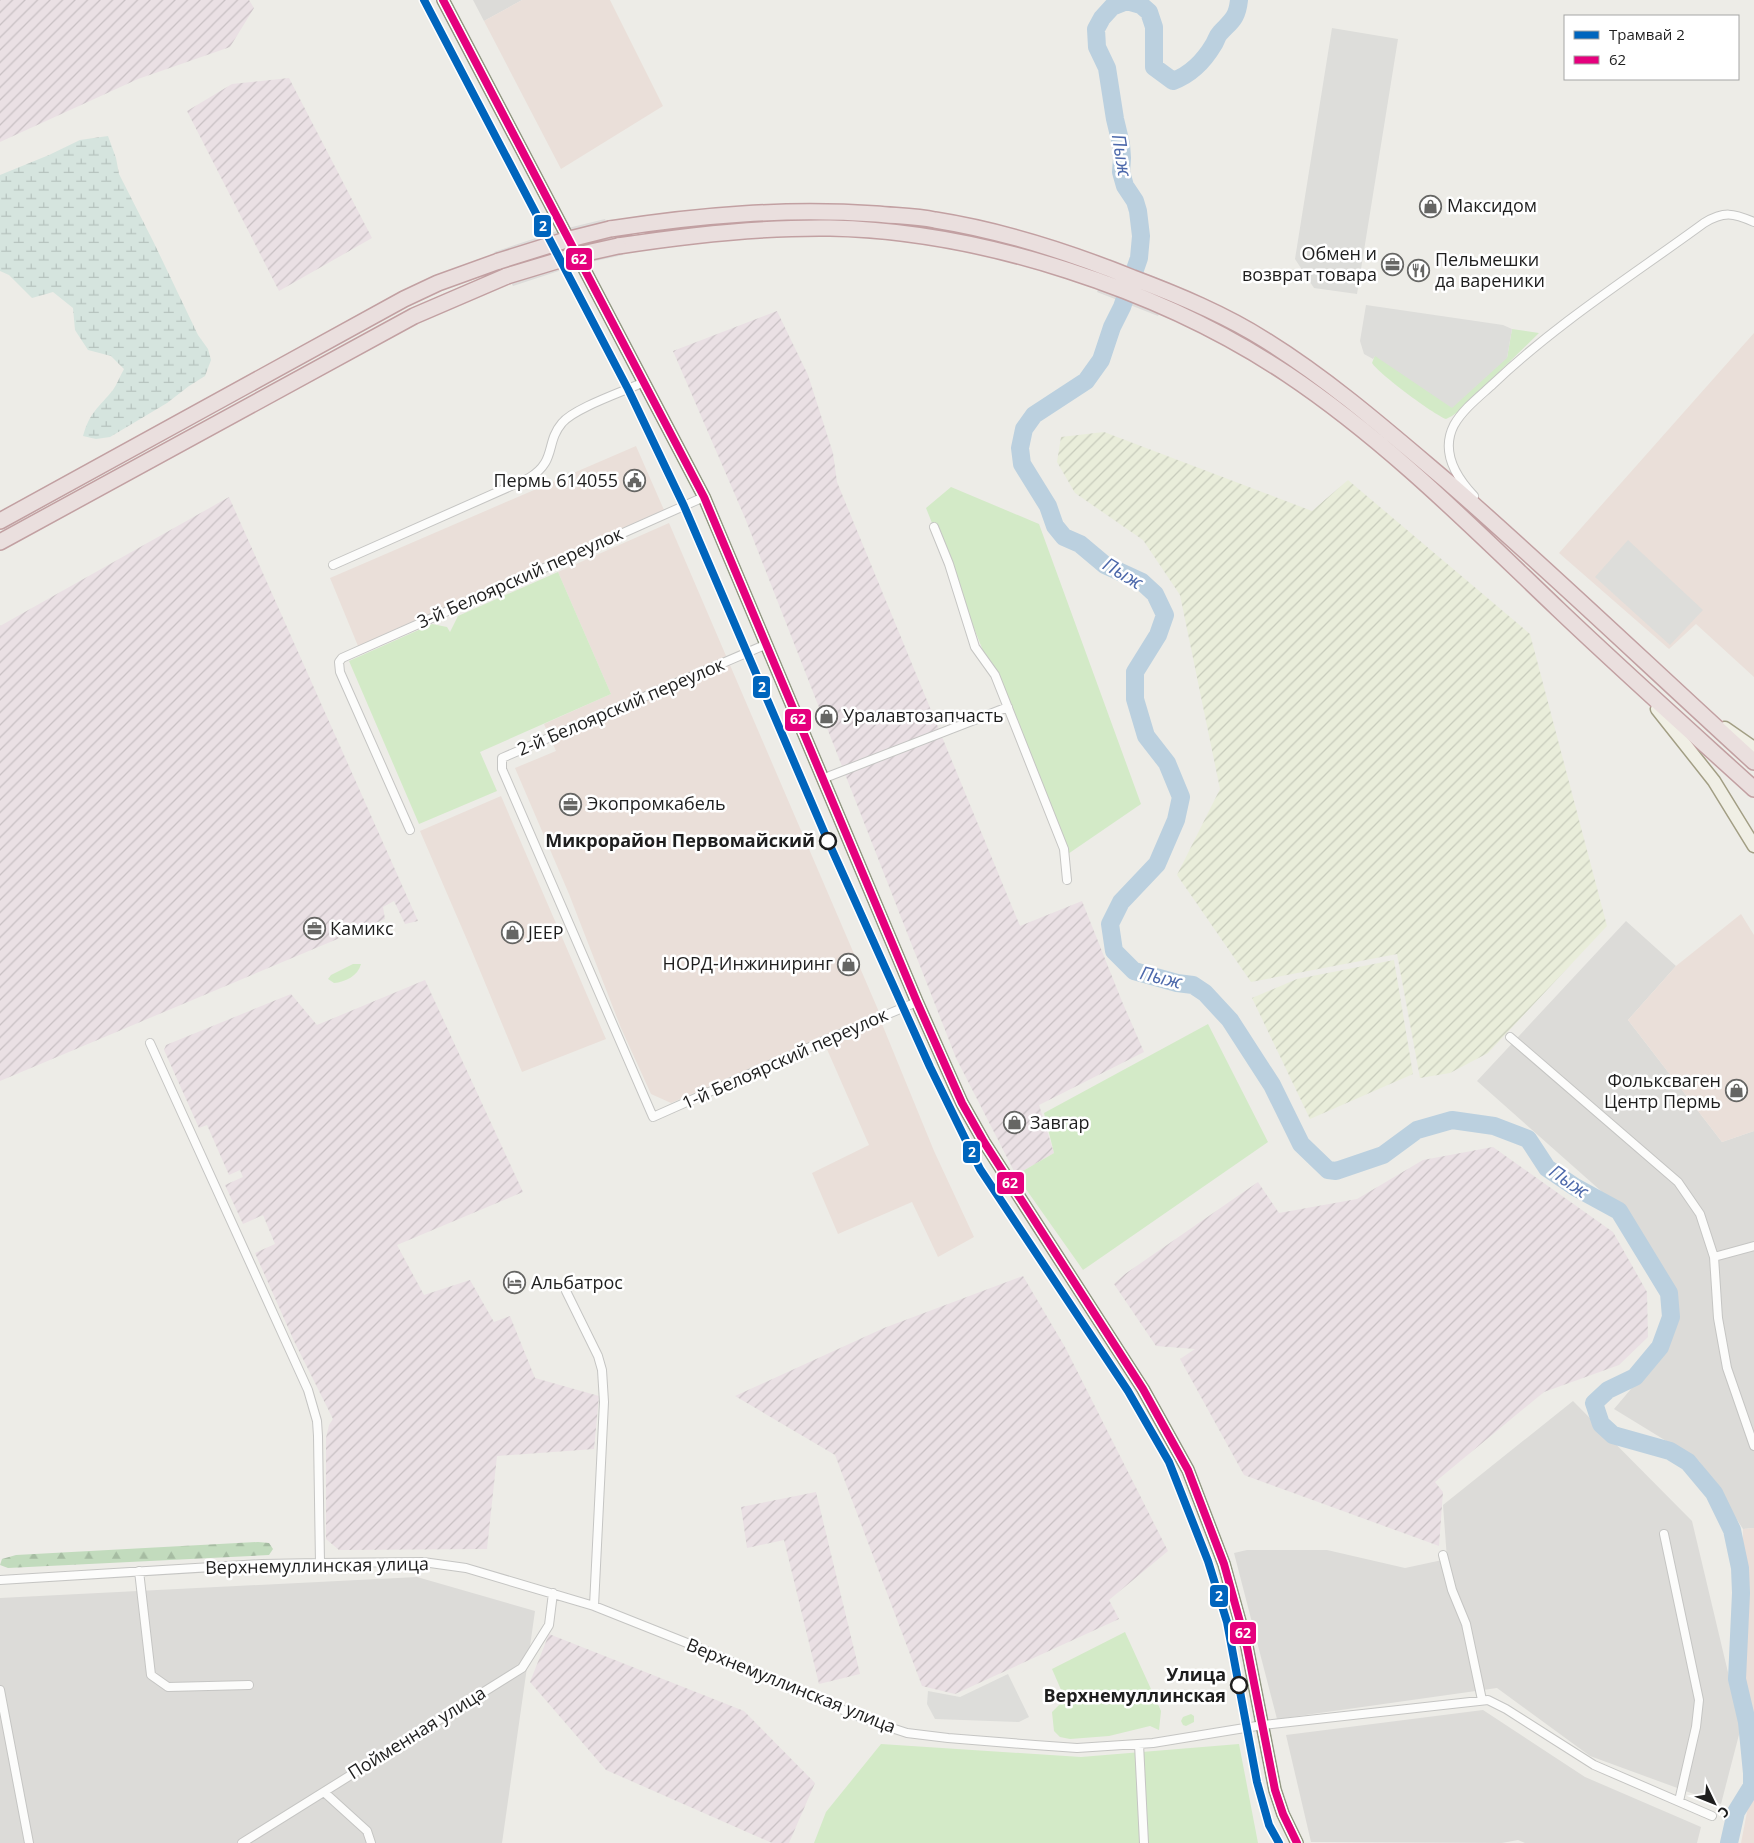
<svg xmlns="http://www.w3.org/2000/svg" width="1754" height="1843" viewBox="0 0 1754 1843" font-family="'Open Sans',sans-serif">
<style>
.residential{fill:#dcdbd8}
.commercial{fill:#eadfd9}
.industrial{fill:url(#industrial-furrows)}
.farmland{fill:url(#farmland-furrows)}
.grass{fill:#d3eac7}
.forest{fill:url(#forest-firs)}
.wetland{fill:url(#wetland-marsh)}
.parking{fill:#ddddda}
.pier{fill:#dddcda}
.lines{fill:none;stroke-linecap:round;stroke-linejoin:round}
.river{stroke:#bbd0df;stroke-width:18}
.street-casing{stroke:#c5c5c3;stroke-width:10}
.secondary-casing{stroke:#909680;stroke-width:14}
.primary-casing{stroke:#a29e84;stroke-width:15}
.highway-casing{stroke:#c2a0a2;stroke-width:18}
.street{stroke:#fcfcfb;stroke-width:8}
.secondary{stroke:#f1f3ea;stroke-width:11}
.primary{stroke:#f0efe5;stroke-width:12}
.highway{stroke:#eadfde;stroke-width:15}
.highway-bridge-casing{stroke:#c2a0a2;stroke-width:18;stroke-linecap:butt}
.highway-bridge{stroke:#eadfde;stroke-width:15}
.bus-1-casing{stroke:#fff;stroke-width:11}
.bus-1{stroke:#e5007d;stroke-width:8}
.tram-1-casing{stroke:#fff;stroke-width:11}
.tram-1{stroke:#0065bd;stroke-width:8}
.stop-dot{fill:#fff;stroke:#1e1e1e;stroke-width:2.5}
.labels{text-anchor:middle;stroke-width:5;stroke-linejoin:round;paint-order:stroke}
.poi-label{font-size:18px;fill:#1e1e1e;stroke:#fff;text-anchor:start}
.street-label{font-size:18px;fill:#1e1e1e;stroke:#fff}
.stop-label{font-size:18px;font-weight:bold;fill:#1e1e1e;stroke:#fff;text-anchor:end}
.water-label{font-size:19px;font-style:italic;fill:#4d69ab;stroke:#fff}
.line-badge{stroke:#fff;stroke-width:2}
.badge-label{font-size:14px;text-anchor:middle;font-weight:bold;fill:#fff}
</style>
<defs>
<pattern id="industrial-furrows" width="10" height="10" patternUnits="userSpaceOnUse" patternTransform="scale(1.25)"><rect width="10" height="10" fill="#eae0e4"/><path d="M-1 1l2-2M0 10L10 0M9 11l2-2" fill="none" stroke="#c8c0c3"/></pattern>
<pattern id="farmland-furrows" width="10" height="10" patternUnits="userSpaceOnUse" patternTransform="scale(1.25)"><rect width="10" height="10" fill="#e9edda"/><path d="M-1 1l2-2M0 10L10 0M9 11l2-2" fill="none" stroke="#c7cbbb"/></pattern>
<pattern id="forest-firs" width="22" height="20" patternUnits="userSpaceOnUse" patternTransform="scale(1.25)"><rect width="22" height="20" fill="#c2dbbd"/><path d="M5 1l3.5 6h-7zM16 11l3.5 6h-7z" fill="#a6bca2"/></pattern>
<pattern id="wetland-marsh" width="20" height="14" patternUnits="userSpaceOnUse" patternTransform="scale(1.25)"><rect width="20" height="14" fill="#d5e4de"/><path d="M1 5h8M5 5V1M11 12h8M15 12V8" fill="none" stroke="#b6c3be"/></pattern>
</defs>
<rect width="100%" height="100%" fill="#edece7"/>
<!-- residential -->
<path class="residential" d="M473,0H522L484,21Z
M1626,921L1676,966L1628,1020L1722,1142L1754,1131V1528L1743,1529L1699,1461L1614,1409L1664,1350L1675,1289L1627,1214L1477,1081Z
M1573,1401L1692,1521L1741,1727L1721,1804L1590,1756L1497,1688L1277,1719L1234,1553L1247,1550H1327L1405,1568L1447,1559L1443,1505Z
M417,1577L535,1611L502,1843H0V1598Z
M1483,1710L1585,1777L1701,1827L1697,1843H1525L1518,1840L1502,1843L1311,1842L1286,1735Z"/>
<!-- commercial -->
<path class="commercial" d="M522,0H610L663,106L561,169L484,21Z
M1754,333V677L1696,624L1669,649L1559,553Z
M636,446L664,510L358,646L330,578Z
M669,523L879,1012L671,1103L651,1094L621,1028L569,894L515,768L556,751L544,724L611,694L558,572Z
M501,796L606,1039L522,1072L471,949L420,831Z
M1741,914L1754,935V1131L1722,1142L1628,1020L1676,966Z
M882,1024L934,1151L974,1237L938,1257L912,1202L838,1234L812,1173L869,1145L826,1047Z
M1754,1528V1843H1741L1753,1781L1742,1630L1743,1529Z"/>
<!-- industrial -->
<path class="industrial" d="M0,0H249L254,8L230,47L138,79L0,142Z
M289,78L372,238L279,291L187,111L232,84Z
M777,311L808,375L833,453L837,482L1020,926L1082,901L1121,999L1144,1052L1039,1105L1054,1153L1016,1175L956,1058L745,518L673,351Z
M229,497L418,921L405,924L394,901L383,907L385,919L0,1081V626Z
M425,980L523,1192L397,1245L424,1295L470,1280L494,1322L510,1316L535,1378L599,1396L594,1449L497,1456L487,1549L339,1550L326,1539V1438L329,1425L333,1419L294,1341L255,1253L275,1244L263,1215L243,1224L225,1185L243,1177L240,1170L229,1175L207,1125L199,1128L164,1050L166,1045L291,994L317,1025Z
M1493,1147L1613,1232L1647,1292L1648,1337L1619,1365L1544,1392L1435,1482L1443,1492L1439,1546L1244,1475L1180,1359L1195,1349L1156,1346L1114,1284L1125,1274L1258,1182L1279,1213L1357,1199L1423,1160Z
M1023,1276L1065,1347L1168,1551L1109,1600L1119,1619L955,1694L922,1686L835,1455L735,1396L884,1328Z
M816,1492L860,1674L819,1684L784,1540L747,1548L741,1507Z
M549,1634L744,1711L815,1783L789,1843H772L606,1770L530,1682Z"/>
<!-- farmland -->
<path class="farmland" d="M1104,432L1312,511L1348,480L1530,634L1607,926L1488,1053L1450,1073L1420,1078L1397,954L1251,982L1177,875L1220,789L1180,595L1143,540L1075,493L1057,462L1061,437Z
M1394,960L1413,1074L1310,1119L1252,998L1297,979Z"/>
<!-- grass -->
<path class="grass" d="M1512,329L1539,333L1459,411L1452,416L1446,419C1433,414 1379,374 1372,363L1375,355L1507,358Z
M951,487L1039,524L1141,804L1065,856L926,508Z
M558,572L611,694L480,752L497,791L419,824L349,661L432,624L447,627L450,632L458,616Z
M353,964H361C358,976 345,982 334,983L328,979L331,975Z
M1208,1024L1268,1142L1083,1270L1016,1175L1054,1153L1044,1113Z
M1125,1632L1161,1711L1159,1730L1150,1726L1109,1736L1070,1739L1060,1737L1054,1731L1052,1712L1065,1699L1052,1669Z
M1191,1714L1194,1716V1722L1186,1726L1183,1725L1181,1721L1183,1717Z
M881,1744L1081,1757L1239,1744L1258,1843H814L826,1812Z"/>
<!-- forest -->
<path class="forest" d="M258,1542L269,1543L273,1549L269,1555L8,1568L0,1565L2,1559L16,1555Z"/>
<!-- wetland -->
<path class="wetland" d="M108,136L116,158L119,174L154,243L198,335L208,349L211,360L205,376L189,386L167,403L110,437L96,439L83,436C89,413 99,407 113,390C117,384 120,376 124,369L111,356L88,350L75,330L73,308L53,292L32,298L9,275L0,271V175L49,155L80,140Z"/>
<!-- parking -->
<path class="parking" d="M1332,28L1398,39L1357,294L1314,288L1295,259Z
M1366,305L1503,325L1512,329L1507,358L1452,408L1375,356L1373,359L1364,354L1360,341Z
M1628,540L1703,610L1670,645L1595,577Z
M1008,1674L1029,1717L1019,1722L935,1719L927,1704L928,1691L960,1697Z"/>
<!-- pier -->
<path class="pier" d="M605,219L623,255L577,265L513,286L494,252L560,230Z
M1110,259L1171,283L1158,316L1097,292Z"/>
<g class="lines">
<!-- river -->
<path class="river" d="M1239,0C1237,19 1231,21 1220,33C1217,36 1216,41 1214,44C1204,61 1192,74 1173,81L1154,67V27L1149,12L1141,5L1127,1L1112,7L1102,18L1096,29L1097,47L1107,68L1115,119L1121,144L1122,158L1121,172L1125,186L1135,201L1138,211L1141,236L1139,258L1122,307L1112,327L1101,360L1086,381L1034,415L1024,429L1020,448L1022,464L1048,506L1055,526L1064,537L1080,544L1105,565L1142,582L1155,594L1165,615L1158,635L1135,672V699L1146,736L1167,763L1181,797L1176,820L1157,864L1121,902L1110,924L1114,951L1134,971L1177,983L1193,985L1205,993L1230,1020L1272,1085L1301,1144L1328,1170L1336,1171L1383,1155L1417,1130L1452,1120L1494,1126L1528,1139L1547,1168L1575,1187L1619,1211L1669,1293L1671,1317L1660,1347L1635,1377L1608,1390L1594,1403L1601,1424L1613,1435L1670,1451L1688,1462L1714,1493L1732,1530L1740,1568L1741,1593L1737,1679L1747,1722L1752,1773V1786L1736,1812L1729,1843"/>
<defs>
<path id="street" d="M1474,496C1456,477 1440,452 1454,425C1463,409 1480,396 1493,384C1557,323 1633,275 1704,223C1724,211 1733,213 1754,222
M934,527L949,564L975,647L995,675L1064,849L1067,880
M333,565L529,478C557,461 545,443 562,423C574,408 625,391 644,382
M767,644L502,758V769L653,1117L828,1039L917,1002
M822,779L1008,707
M410,830L340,672L339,662L342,658L704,497
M1510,1037L1678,1182L1700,1214L1714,1257L1718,1318L1727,1368L1754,1446
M150,1043L308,1390L317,1421L318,1436L320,1563
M1714,1257L1754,1246
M566,1291L598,1356L602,1370L604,1402L594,1606
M1664,1534L1699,1700L1696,1727L1679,1801
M1443,1555L1452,1590L1466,1624L1482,1700
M139,1571L151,1675L168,1687L249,1685
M0,1580L262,1564L320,1563L423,1562L466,1568L594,1606L697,1647L864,1719L907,1733L948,1738L1035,1745L1077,1748L1153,1743L1263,1725L1488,1700L1506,1709L1594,1765L1712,1816
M0,1690L29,1843
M1139,1744L1144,1843
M324,1792L367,1831L371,1843
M242,1843L522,1668L549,1625L553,1593"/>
<path id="secondary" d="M443,0L704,497L917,1002L962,1103L984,1142L1143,1389L1188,1470L1224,1564L1247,1647L1275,1790L1283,1814L1297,1843"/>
<path id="primary" d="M1657,709L1714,781L1754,846
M1725,728L1754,748"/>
<path id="highway" d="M610,229C700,215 785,208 876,214C895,216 916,216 935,220C1004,231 1069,252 1133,278C1178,295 1224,314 1265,340C1331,381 1390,433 1449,483C1553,574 1652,669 1754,762
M618,246C689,235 759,227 830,228C982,231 1161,290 1287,374C1386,440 1472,527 1558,609C1622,670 1688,729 1754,789
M0,521L404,299L438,283L499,261
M0,542L414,316L507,276"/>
</defs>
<!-- street casing -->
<use href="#street" class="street-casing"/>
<!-- secondary casing -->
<use href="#secondary" class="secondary-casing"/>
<!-- primary casing -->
<use href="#primary" class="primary-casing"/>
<!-- highway casing -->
<use href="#highway" class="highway-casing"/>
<!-- street -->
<use href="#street" class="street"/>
<!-- secondary -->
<use href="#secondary" class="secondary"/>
<!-- primary -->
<use href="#primary" class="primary"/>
<!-- highway -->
<use href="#highway" class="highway"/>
<defs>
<path id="highway-bridge" d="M499,261L566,240L610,229
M507,276L573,256L618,246"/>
</defs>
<!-- highway-bridge casing -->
<use href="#highway-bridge" class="highway-bridge-casing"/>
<!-- highway-bridge -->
<use href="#highway-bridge" class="highway-bridge"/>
<defs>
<path id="bus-1" d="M443,0L704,497L917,1002L962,1103L984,1142L1143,1389L1188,1470L1224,1564L1247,1647L1275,1790L1283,1814L1297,1843"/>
</defs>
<!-- bus-1 casing -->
<use href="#bus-1" class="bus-1-casing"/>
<!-- bus-1 -->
<use href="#bus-1" class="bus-1"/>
<defs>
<path id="tram-1" d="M424,0L628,389L684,506L828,841L930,1067L980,1169L1128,1391L1169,1462L1208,1561L1227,1622L1257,1782L1269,1825L1279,1843"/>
</defs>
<!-- tram-1 casing -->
<use href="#tram-1" class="tram-1-casing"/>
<!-- tram-1 -->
<use href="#tram-1" class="tram-1"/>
</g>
<!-- icons -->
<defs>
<symbol id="shop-ring" viewBox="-11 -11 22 22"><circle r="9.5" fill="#fff" stroke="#666664" stroke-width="1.5"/><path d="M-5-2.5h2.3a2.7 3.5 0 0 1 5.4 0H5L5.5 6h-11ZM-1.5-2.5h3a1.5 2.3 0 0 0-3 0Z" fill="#666664"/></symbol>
<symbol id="office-ring" viewBox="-11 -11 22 22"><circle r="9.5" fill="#fff" stroke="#666664" stroke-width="1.5"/><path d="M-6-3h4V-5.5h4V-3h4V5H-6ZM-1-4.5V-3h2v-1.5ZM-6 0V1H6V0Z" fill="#666664"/></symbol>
<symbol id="restaurant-ring" viewBox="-11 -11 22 22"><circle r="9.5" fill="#fff" stroke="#666664" stroke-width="1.5"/><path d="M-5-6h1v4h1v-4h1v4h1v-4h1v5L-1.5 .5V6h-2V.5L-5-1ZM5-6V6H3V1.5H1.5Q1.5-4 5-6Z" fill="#666664"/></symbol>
<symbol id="civic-ring" viewBox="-11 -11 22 22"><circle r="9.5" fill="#fff" stroke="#666664" stroke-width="1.5"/><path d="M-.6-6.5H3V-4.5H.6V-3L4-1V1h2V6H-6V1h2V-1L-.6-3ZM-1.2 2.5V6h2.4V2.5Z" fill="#666664"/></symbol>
<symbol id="hotel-ring" viewBox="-11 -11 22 22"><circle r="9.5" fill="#fff" stroke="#666664" stroke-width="1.5"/><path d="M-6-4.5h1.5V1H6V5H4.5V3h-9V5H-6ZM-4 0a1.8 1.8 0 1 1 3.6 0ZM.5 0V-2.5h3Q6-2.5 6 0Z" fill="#666664"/></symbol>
</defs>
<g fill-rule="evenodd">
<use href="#shop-ring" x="1418" y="194" width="25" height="25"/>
<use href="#office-ring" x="1380" y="252" width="25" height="25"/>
<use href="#restaurant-ring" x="1406" y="258" width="25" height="25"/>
<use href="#civic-ring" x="622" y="468" width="25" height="25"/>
<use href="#shop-ring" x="814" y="704" width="25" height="25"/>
<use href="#office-ring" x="558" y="792" width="25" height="25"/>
<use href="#office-ring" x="302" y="916" width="25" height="25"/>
<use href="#shop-ring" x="500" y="920" width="25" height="25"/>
<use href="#shop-ring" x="836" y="952" width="25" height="25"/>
<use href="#shop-ring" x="1724" y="1078" width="25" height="25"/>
<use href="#shop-ring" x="1002" y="1110" width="25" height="25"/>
<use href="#hotel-ring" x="502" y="1270" width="25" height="25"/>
</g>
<!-- markers -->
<g class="stop-dot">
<circle cx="828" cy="841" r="8"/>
<circle cx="1239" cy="1685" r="8"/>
</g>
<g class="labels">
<!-- poi labels -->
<g class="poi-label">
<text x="1447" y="212">Максидом</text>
<text x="1377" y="260" text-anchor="end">Обмен и<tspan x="1377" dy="21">возврат товара</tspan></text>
<text x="1435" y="266">Пельмешки<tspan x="1435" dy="21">да вареники</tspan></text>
<text x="618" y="487" text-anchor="end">Пермь 614055</text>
<text x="843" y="722">Уралавтозапчасть</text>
<text x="587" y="810">Экопромкабель</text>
<text x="330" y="935">Камикс</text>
<text x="528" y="939">JEEP</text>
<text x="833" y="970" text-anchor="end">НОРД-Инжиниринг</text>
<text x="1721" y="1087" text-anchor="end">Фольксваген<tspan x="1721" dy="21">Центр Пермь</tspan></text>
<text x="1030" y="1129">Завгар</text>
<text x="531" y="1289">Альбатрос</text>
</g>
<!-- street labels -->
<g class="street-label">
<text transform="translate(520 578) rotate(-24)" y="6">3-й Белоярский переулок</text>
<text transform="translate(621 707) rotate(-23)" y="6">2-й Белоярский переулок</text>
<text transform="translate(785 1059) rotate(-24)" y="6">1-й Белоярский переулок</text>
<text transform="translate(317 1566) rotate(-1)" y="6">Верхнемуллинская улица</text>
<text transform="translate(791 1686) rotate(22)" y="6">Верхнемуллинская улица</text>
<text transform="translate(417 1733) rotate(-32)" y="6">Пойменная улица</text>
</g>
<!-- stop labels -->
<g class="stop-label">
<text x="815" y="847">Микрорайон Первомайский</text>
<text x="1226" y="1681">Улица<tspan x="1226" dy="21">Верхнемуллинская</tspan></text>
</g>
<!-- water labels -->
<g class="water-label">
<text transform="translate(1122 155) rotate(81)" y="7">Пыж</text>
<text transform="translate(1123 573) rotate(31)" y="7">Пыж</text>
<text transform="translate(1161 977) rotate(14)" y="7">Пыж</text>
<text transform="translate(1569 1181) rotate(35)" y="7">Пыж</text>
</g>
</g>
<g class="line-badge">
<rect x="533" y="214" width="19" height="24" rx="5" fill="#0065bd"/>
<rect x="565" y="247" width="28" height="24" rx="5" fill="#e5007d"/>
<rect x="752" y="675" width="19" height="24" rx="5" fill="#0065bd"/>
<rect x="784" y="708" width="28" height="24" rx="5" fill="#e5007d"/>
<rect x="962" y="1140" width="19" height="24" rx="5" fill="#0065bd"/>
<rect x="996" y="1171" width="29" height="24" rx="5" fill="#e5007d"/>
<rect x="1209" y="1584" width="20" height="24" rx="5" fill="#0065bd"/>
<rect x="1229" y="1621" width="28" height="24" rx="5" fill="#e5007d"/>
</g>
<g class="badge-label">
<text x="543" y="231">2</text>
<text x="579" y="264">62</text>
<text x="762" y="692">2</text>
<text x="798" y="724">62</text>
<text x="972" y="1157">2</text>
<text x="1010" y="1188">62</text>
<text x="1219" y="1601">2</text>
<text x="1243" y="1638">62</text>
</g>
<!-- legend -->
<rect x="1564" y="15" width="175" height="65" fill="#ffffff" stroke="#a5a5a5"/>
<rect x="1574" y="31" width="25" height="8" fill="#0065bd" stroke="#a5a5a5"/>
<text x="1609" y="40" font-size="15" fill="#1e1e1e">Трамвай 2</text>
<rect x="1574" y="56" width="25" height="8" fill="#e5007d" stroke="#a5a5a5"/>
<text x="1609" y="65" font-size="15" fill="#1e1e1e">62</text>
<!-- north arrow -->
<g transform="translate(1714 1803) rotate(133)" stroke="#ffffff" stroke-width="4" paint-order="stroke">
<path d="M0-4L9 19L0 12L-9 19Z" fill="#1e1e1e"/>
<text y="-8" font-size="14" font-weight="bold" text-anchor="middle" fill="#1e1e1e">С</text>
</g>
</svg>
